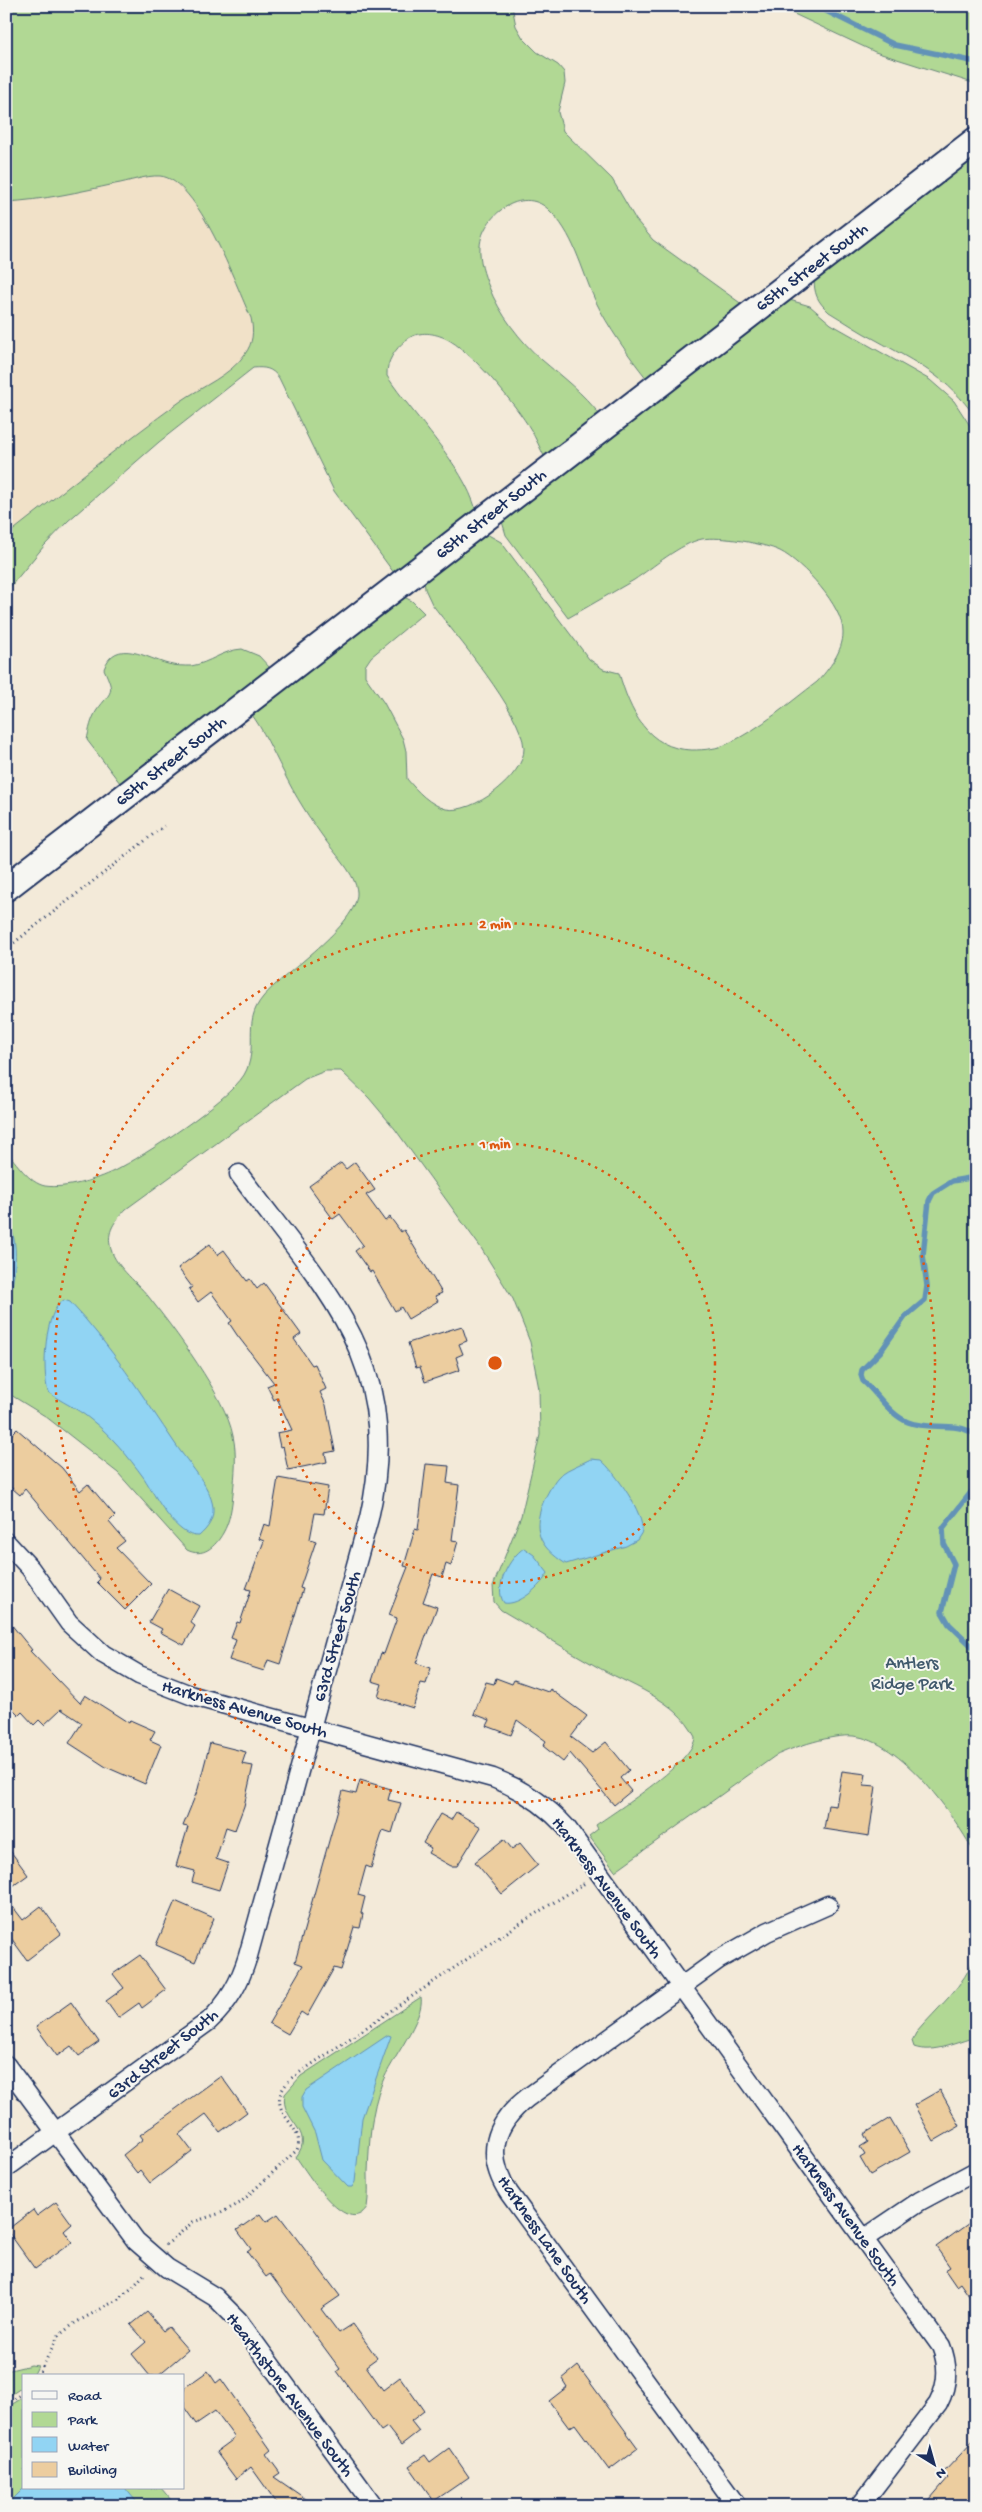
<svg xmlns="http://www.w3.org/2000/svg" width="982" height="2512" viewBox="0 0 982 2512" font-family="'Gochi Hand',sans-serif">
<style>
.built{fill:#f1e1c8}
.green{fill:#b1d894;stroke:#668479}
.water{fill:#91d4f3;stroke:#6292b7}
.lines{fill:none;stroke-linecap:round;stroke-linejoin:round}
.stream{stroke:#6292b7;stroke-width:5.5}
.building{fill:#eccd9f;stroke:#1b2f5e}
.street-casing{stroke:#1b2f5e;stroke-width:21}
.secondary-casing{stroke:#1b2f5e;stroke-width:29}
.path{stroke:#1b2f5e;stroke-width:3;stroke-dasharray:1 4;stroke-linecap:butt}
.street{stroke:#f6f6f2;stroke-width:18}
.secondary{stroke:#f6f6f2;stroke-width:25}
.ring{fill:none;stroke:#de5710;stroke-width:2.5;stroke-dasharray:2.5 5}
.labels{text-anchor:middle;stroke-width:4;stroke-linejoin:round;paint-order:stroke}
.street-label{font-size:18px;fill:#1b2f5e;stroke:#f6f6f2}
.park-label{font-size:18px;fill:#40596c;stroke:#f6f6f2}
.centre{fill:#de5710;stroke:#f6f6f2;stroke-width:2.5}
.ring-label{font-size:15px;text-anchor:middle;font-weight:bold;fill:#de5710;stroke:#f6f6f2;stroke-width:4;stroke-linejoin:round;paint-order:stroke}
</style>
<rect width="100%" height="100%" fill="#f3ead9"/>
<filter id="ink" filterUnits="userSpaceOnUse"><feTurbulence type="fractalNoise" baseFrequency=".02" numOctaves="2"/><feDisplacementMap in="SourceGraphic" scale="10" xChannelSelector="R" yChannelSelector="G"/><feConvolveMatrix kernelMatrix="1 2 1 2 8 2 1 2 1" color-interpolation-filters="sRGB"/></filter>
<g filter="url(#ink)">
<!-- built -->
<path class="built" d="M6,6L329,305L6,549Z"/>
<!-- green -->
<path class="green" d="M6,6H512L516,26L523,38L537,52L558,65L564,72L565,83L558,112L563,131L612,179L636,220L653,240L743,305L647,379C628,355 608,327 595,300C581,269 574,233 548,209C522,185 482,216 480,246C479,260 484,275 489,287C499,313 521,342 542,360C563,378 583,393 600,415L545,458C540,448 536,439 531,430C517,406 470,349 445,338C431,332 418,331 406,340C395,349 386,362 387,376C414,417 463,464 476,510L394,573L334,491L279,378C272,368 265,367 253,368L159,442L68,521L44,546L6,592V536C64,491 121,444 181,401C201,387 231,375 245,354C253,343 254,332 251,318C236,286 198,179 160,176C146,175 128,182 115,184C79,192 43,200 6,202Z
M777,6H976V84L875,52Z
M976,153V418C948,377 917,363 876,340C860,332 844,321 829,312C817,301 814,294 814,277Z
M786,299L810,306L831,324L930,380L954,401L976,435V1856C956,1817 901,1740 853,1736C833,1734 793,1747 775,1756L615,1871L589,1836L598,1829L596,1825C617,1810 695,1761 695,1737C676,1698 628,1685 594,1665C562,1647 532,1628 501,1610L494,1602L493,1586L521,1516L540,1435L539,1389L530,1342L513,1299L481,1248L395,1129L369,1098L341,1071H325L305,1079L126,1209C117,1219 107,1229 110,1245C113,1265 136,1281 148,1296C173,1328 226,1397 233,1436C237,1454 235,1474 233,1493C232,1506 230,1521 223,1533C215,1547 203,1558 187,1550L118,1473L45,1416L6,1392V1151C16,1162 29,1183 45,1186C66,1189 95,1180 114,1171C144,1156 227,1102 244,1075C260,1048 241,1023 263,997C283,973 359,925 357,892C356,875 336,855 326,841C310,819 295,796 283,771C272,750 264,731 250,712L400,595L412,601L424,613L371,657L365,666V676L384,703L403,739L406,751L407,779C417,791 430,805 446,809C472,815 525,776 524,748C522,712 455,635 432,604L425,589L424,577L483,532L501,542L589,659L603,669L619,673C630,711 647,749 692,750C704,750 718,749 729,743C761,728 789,703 817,682C829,669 843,651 843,633C844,607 802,562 780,551C763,543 720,536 702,539C681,543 652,568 634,580C612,593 590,605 568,618L506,535L501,518Z
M242,649L259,656L270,668L120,783L87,740C89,730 91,719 97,710C112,690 115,694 104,669C115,636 148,659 168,664C175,666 184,666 191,666C210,663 223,650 242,649Z
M976,1954V2037C957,2042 933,2054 914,2047L912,2041L916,2033C938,2007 964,1987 976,1954Z
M421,1997C425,2018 391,2060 382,2083C371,2110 369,2143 368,2173C368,2185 369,2196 367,2207C347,2239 307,2172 296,2157C317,2130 279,2121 285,2094L301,2076Z
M31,2365L38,2366L33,2376H24V2386L6,2398V2371Z
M24,2397V2488H161L176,2506H6V2408Z"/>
<!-- water -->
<path class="water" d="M6,1218C25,1249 10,1287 6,1322Z
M64,1300L70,1302C112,1347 142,1395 176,1445C188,1463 210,1485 213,1507C214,1520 208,1528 199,1536C176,1538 155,1495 144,1478C128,1456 111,1435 90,1419C77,1408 61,1402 48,1392C42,1371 44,1310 64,1300Z
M591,1459L601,1460C615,1472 645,1514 642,1532L637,1540L626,1546L566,1564C538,1546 531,1529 545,1498C549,1491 554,1480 560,1475C569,1468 581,1464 591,1459Z
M524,1548L534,1555L548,1573C541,1586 519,1606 504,1603C493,1587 510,1557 524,1548Z
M388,2035L391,2036L362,2118L355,2182L352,2187H348L322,2160L315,2133L302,2107V2097L306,2090Z
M24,2488H125L140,2506H6Z"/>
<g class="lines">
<!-- stream -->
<path class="stream" d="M816,6L895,45L976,62
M976,1177L952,1181L933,1193L929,1201L923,1255L927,1286L925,1300L905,1317L881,1351L862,1370L861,1375L863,1381C878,1394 890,1415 908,1422C930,1431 955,1420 976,1435
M976,1454V1460
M976,1486L943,1528L944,1544L954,1564L942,1612L949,1624L976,1650"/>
</g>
<!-- building -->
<path class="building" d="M355,1162L375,1190L366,1195L385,1221L390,1217L401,1232L404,1230L442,1293L435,1296L438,1301L408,1319L401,1307L395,1311L372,1271L370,1272L355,1251L363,1245L340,1214L333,1219L309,1186L341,1163L346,1169Z
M210,1244L217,1255L224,1250L247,1281L250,1279L257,1289L264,1283L301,1334L294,1339L312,1365L315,1364L326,1389L320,1392L326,1405L335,1451L325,1453L327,1462L288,1470L283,1446L280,1447L277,1433L292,1430L277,1398L274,1400L267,1386L274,1383L237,1335L229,1323L232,1321L211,1292L198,1302L189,1289L192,1287L178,1268Z
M462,1326L467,1341L459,1344L463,1354L456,1357L460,1370L425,1382L420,1367L416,1368L408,1343Z
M17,1429L62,1468L80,1491L88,1484L115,1516L109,1522L125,1541L116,1548L151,1584L125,1610L97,1582L100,1579L25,1489L20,1495L6,1483V1440Z
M426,1464L449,1466L447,1483L459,1485L452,1540L458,1541L451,1566L446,1564L442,1577L433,1574L423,1602L437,1607L416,1663L431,1668L426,1684L421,1683L413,1708L378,1697L382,1684L372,1681L381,1653L384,1654L397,1618L389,1615L408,1567L404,1566L415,1529L418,1530Z
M278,1478L328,1487L324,1514L315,1513L310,1539L316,1541L300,1588L303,1589L280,1664L268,1660L264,1671L229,1660L236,1640L231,1638L237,1622L240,1623L251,1590L246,1589L264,1541L259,1539L264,1524L270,1526Z
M168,1589L199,1606L190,1622L195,1626L184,1645L160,1632L162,1629L149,1622Z
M6,1618L32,1650L30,1651L80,1703L85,1695L129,1723L130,1720L155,1731L150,1740L161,1745L145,1784L106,1767L69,1743L82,1723L61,1709L44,1725L39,1720L34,1725L22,1712L19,1715L6,1702Z
M496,1678L512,1684L514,1680L548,1692L550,1689L587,1716L571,1737L592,1753L606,1742L629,1770L620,1778L631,1791L614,1805L570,1753L563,1762L543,1746L546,1741L517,1720L511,1735L487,1726L490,1720L474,1714L486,1682L494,1684Z
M210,1743L246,1752L242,1764L253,1766L244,1806L235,1830L226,1827L216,1859L228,1863L219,1890L192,1882L195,1871L176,1866L188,1827L183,1826L198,1789Z
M842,1771L866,1774L864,1785L876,1786L869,1836L824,1829L828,1805L836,1806Z
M360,1780L391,1789L388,1800L401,1803L392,1833L383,1830L371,1868L366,1866L358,1895L365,1897L361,1913L363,1914L360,1928L354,1927L341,1970L334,1968L307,2016L301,2012L288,2034L269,2023L303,1965L295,1962L343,1791L356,1794Z
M456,1812L481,1827L457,1866H451L428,1853L431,1848L423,1843L440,1814L451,1820Z
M504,1839L512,1849L520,1843L538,1865L502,1894L475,1862Z
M6,1845L28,1875L6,1891Z
M6,1898L23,1920L41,1906L61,1934L27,1960L6,1931Z
M175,1901L214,1918L195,1962L156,1945Z
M140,1955L166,1990L142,2008L139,2003L118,2018L106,2001L124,1988L113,1974Z
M71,2002L99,2042L79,2056L71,2046L57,2056L36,2027Z
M221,2076L247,2112L220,2132L206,2114L179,2134L192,2151L150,2183L140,2170L137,2173L123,2155L143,2139L140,2135Z
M940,2090L960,2126L934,2141L914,2105Z
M890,2118L910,2152L870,2175L860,2158L865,2155L860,2147L868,2142L864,2134Z
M56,2202L72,2224L64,2231L72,2242L35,2269L7,2230L33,2210L37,2216Z
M260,2214L266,2222L278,2214L340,2296L321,2309L339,2333L353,2324L377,2358L366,2366L383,2390L400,2377L424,2411L411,2421L419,2431L401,2445L387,2427L381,2431L337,2371L340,2369L270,2274L266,2277L247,2252L251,2249L237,2230Z
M976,2218V2306L960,2283L956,2286L945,2270L950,2267L936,2247Z
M147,2312L163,2331L168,2327L188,2350L157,2376H150L132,2354L146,2342L131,2325Z
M578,2366L638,2448L609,2470L575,2424L569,2428L549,2401L567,2387L562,2379Z
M208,2371L216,2383L221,2379L271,2450L266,2454L280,2473L274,2477L316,2506H279L251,2467L236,2479L216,2452L235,2438L215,2411L196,2424L184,2407V2388Z
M976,2438V2506H924L948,2478L943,2473Z
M449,2448L469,2477L434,2501L409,2466L425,2455L430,2462Z"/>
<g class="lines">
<defs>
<path id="street" d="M6,1542L30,1568L69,1623L103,1654L139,1675L193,1696L493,1778C522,1789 545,1804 566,1827L941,2346C949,2366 948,2385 938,2404L860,2506
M6,2065L136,2241L167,2268L215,2297L238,2320L374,2506
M6,2168L209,2021C229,2002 240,1982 248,1956L369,1518C405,1362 325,1290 239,1174
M865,2238L920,2201L976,2171
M737,2506L509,2193C484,2155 494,2124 527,2098L718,1960L767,1932L828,1905"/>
<path id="secondary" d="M6,888L976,140"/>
</defs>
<!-- street casing -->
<use href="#street" class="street-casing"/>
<!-- secondary casing -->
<use href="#secondary" class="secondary-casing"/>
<!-- path -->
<path class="path" d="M6,949L164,826
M166,2245L193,2222L221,2213L240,2203L297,2150C308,2123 256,2111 293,2077L519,1924L585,1883
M38,2376L58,2336L75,2323L119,2299L133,2287L146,2272
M6,2404L24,2393"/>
<!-- street -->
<use href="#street" class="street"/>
<!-- secondary -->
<use href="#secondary" class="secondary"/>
</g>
</g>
<!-- distance rings -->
<g class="ring">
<circle cx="495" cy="1363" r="220"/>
<circle cx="495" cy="1363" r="440"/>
</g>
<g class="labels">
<!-- street labels -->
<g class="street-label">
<text transform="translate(811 266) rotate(-37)" y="6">65th Street South</text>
<text transform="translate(490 513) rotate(-38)" y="6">65th Street South</text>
<text transform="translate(170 760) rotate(-38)" y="6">65th Street South</text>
<text transform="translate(336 1636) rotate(-74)" y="6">63rd Street South</text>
<text transform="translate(245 1708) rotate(16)" y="6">Harkness Avenue South</text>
<text transform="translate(608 1887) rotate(53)" y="6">Harkness Avenue South</text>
<text transform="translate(162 2053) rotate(-38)" y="6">63rd Street South</text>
<text transform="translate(847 2214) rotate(54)" y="6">Harkness Avenue South</text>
<text transform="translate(546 2239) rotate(55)" y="6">Harkness Lane South</text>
<text transform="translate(291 2394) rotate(53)" y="6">Hearthstone Avenue South</text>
</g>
<!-- park labels -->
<g class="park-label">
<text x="912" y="1668">Antlers<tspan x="912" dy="21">Ridge Park</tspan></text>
</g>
</g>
<circle cx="495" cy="1363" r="8" class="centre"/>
<g class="ring-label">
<text x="495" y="928">2 min</text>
<text x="495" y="1148">1 min</text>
</g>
<!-- margin -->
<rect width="982" height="2512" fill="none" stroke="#f6f6f2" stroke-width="25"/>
<rect x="12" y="12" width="957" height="2487" fill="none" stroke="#1b2f5e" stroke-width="2" filter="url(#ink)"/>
<!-- legend -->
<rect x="22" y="2374" width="162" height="115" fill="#f6f6f2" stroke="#9ea6b7"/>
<rect x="32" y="2391" width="25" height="8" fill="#f6f6f2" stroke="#9ea6b7"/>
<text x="68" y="2400" font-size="15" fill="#1b2f5e">Road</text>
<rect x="32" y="2412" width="25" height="15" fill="#b1d894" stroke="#9ea6b7"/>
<text x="68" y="2424" font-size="15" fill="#1b2f5e">Park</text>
<rect x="32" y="2437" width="25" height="15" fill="#91d4f3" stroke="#9ea6b7"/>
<text x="68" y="2450" font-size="15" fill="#1b2f5e">Water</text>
<rect x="32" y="2462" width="25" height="15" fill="#eccd9f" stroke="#9ea6b7"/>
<text x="68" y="2474" font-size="15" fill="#1b2f5e">Building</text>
<!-- north arrow -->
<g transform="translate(934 2464) rotate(143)" stroke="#f6f6f2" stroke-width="4" paint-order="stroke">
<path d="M0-4L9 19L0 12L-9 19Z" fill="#1b2f5e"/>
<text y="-8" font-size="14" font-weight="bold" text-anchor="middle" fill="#1b2f5e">N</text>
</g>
</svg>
